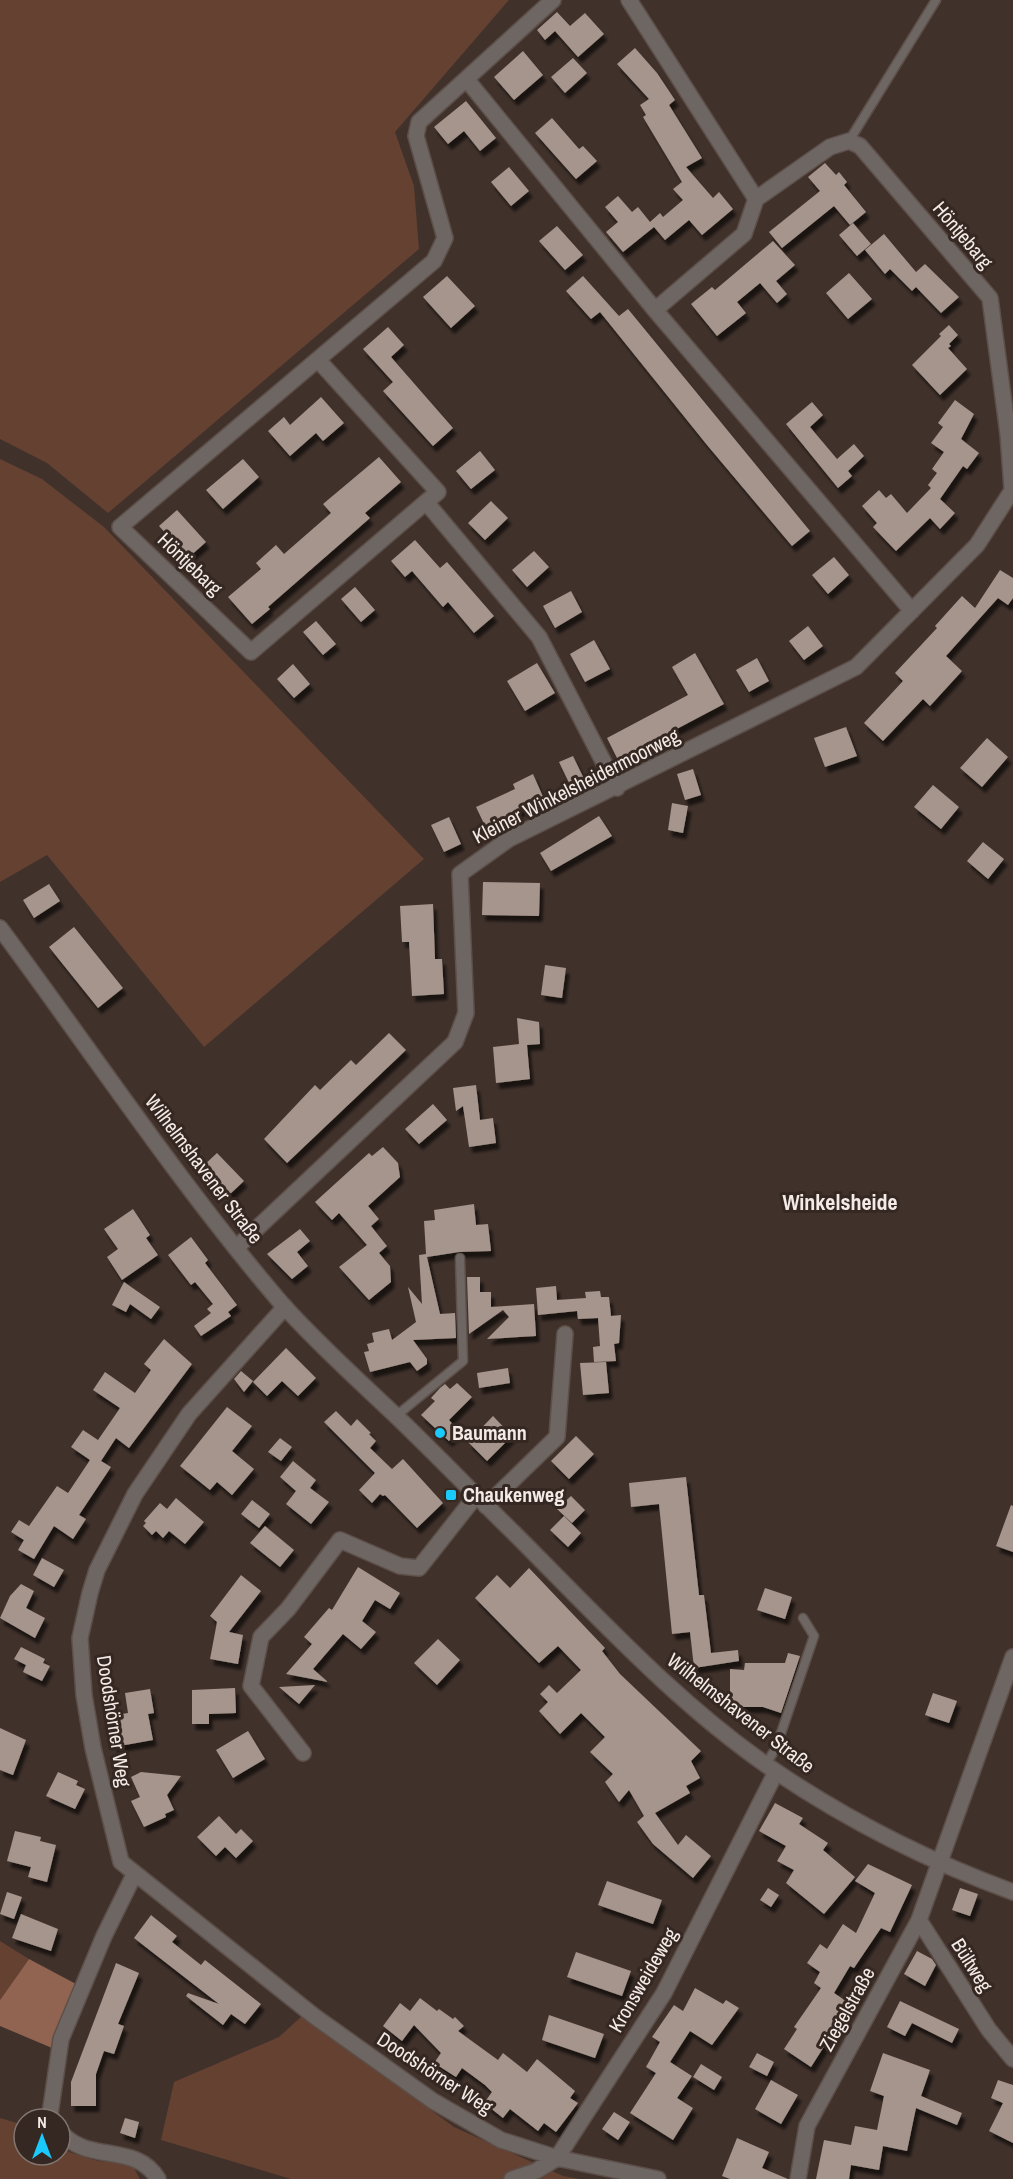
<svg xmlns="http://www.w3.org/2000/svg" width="1013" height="2179" viewBox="0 0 1013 2179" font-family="'Archivo Narrow',sans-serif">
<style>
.green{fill:#644131}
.forest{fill:#906450}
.building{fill:#a6958d;filter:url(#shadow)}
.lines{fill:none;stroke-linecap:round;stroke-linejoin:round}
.service-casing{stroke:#5d4f49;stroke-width:11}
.minor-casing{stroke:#5d4f49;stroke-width:18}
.tertiary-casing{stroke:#5d4f49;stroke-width:18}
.service{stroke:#6e6663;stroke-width:8}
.minor{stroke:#6e6663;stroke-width:15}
.tertiary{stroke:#6e6663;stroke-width:15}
.poi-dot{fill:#1acafc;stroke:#352721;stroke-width:2}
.labels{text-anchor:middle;stroke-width:6;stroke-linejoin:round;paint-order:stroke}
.street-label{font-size:20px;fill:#f4eae6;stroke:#352721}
.poi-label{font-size:20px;font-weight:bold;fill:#f4eae6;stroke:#352721;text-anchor:start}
.quarter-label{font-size:22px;font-weight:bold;fill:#f4eae6;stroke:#352721}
</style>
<defs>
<filter id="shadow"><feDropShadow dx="3.5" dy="6" stdDeviation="1.5" flood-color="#0009"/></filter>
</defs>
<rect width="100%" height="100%" fill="#40312b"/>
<!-- green -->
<path class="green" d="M0,0H509L395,132L414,186L419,249L108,513L47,463L0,439Z
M0,459L42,479L104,527L424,859L204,1047L47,855L0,882Z
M0,1941L29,1959L0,2000Z
M303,2015L454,2127L563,2176L580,2179H291L161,2140L174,2082L279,2037Z
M0,2118L24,2125V2155H60V2137L69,2152L98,2161L131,2163L140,2179H0Z"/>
<!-- forest -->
<path class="forest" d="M29,1959L76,1984L52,2048L0,2026V2000Z"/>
<!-- building -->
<path class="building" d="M557,12L570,26L585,13L604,34L578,57L555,31L545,40L537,30Z
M635,48L657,73L675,100L669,105L702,158L686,167L713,198L719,192L733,209L702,235L689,220L665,240L654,227L623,252L606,232L618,222L605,207L618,196L632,212L638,207L650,222L660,213L663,217L683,200L673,189L682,182L643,117L646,115L640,105L649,99L617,64Z
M523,51L543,75L514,100L494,77Z
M573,58L587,73L565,93L551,77Z
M466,101L496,138L480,151L464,131L448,144L434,127Z
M552,118L579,149L583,146L597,161L576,179L535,133Z
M825,163L836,175L839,172L847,182L844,185L866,212L850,225L834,206L782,248L769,232L820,191L808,177Z
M509,167L529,191L511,206L491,182Z
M853,223L871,244L857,256L839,235Z
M557,226L583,255L565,270L539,241Z
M884,234L916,272L925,264L959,297L941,313L916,287L912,291L890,269L885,274L865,250Z
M773,241L795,265L776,281L787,294L777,303L760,283L737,302L746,313L717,336L691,304L712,287L715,290Z
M849,273L872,299L848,319L826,293Z
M447,276L475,306L451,328L423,297Z
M583,276L619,316L628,309L810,531L792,546L707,445L600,312L591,319L566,291Z
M949,325L958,335L949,344L951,346L948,348L967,369L940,395L912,365L941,336L943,338L939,334Z
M388,327L404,345L391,357L453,428L433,446L383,391L393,382L363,349Z
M321,397L344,423L323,441L316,433L290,456L268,431L284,417L290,425Z
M955,400L974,414L961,439L979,453L967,469L963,466L940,499L955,513L940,529L930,518L896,551L873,527L877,523L862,506L879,490L886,498L891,494L907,513L931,488L928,485L937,473L932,469L944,452L931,443L943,427L938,423Z
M812,402L823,415L810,427L837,459L854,444L864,456L848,471L852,476L838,488L786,424Z
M480,451L495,470L471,489L456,471Z
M379,457L401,482L365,513L370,518L268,607L270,609L252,624L228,597L261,569L256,563L276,545L284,554L331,513L323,504Z
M243,459L259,477L223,509L206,490Z
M491,501L508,518L485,540L468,523Z
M177,510L206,542L188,558L159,526Z
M415,540L440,568L447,562L494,616L474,633L448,602L443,607L412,571L405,577L391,561Z
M534,551L549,567L527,587L512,570Z
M834,557L849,575L828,594L812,575Z
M1000,570L1013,578V598L1008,605L998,598L946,656L962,671L930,706L923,699L883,741L864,723L903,681L895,673L937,628L935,626L962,596L975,608Z
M355,587L375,610L361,622L341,599Z
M571,591L582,612L555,628L543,606Z
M316,621L336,644L323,655L303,632Z
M808,626L823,646L804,660L789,641Z
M594,640L610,669L585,682L570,654Z
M695,653L724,704L618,760L607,738L688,695L672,667Z
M757,658L769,681L749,692L736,670Z
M537,663L555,693L525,711L507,681Z
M293,664L310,684L294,698L277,679Z
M846,727L857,756L825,767L814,738Z
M987,738L1008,757L982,787L960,768Z
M573,756L586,783L572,789L559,762Z
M693,769L701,795L685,800L677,774Z
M533,774L544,799L502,819L504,824L488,832L476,807L515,789L513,784Z
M933,785L959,807L941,829L914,807Z
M672,803L688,806L683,833L668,830Z
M599,816L612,836L551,871L540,853Z
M449,817L461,844L444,852L431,825Z
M983,842L1004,859L988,879L967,861Z
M483,882L540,883L539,916L482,915Z
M49,884L60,901L34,918L23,900Z
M433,904L435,959H442L444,994L412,996L409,942H402L400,906Z
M74,927L123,988L98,1008L49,947Z
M545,965L566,968L562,998L541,995Z
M517,1018L539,1022L540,1044L527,1045L530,1079L496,1083L493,1047L519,1044Z
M389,1033L406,1050L287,1163L264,1139L315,1085L320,1090L351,1060L356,1065Z
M476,1085L480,1120L493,1118L496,1143L469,1147L463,1106L456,1111L453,1088Z
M433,1104L447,1120L419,1144L405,1129Z
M383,1147L398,1163L400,1177L368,1206L379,1219L371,1226L387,1246L379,1253L390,1266L391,1282L369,1300L339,1267L367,1245L339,1213L332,1220L315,1202L369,1153L372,1156Z
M217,1153L244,1181L229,1195L202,1167Z
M474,1204L476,1225L488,1224L491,1251L459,1252L427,1257L440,1314L455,1313L456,1338L413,1340L427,1359V1364L417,1371L410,1362L370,1372L364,1352L369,1351L367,1344L374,1342L372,1333L389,1329L392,1340L416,1322L408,1287L422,1304L419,1255L426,1254L424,1221L435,1220L434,1210Z
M133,1209L150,1235L146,1238L158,1255L122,1280L107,1257L118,1249L104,1229Z
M300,1229L310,1241L297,1252L308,1266L292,1279L267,1254Z
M191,1237L208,1260L205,1263L237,1305L228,1312L231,1316L201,1336L194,1326L211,1313L207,1309L213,1304L195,1282L191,1285L168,1255Z
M467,1277H480V1292H491V1307L534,1304L536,1336L487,1339L509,1317L503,1310L469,1334Z
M124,1282L160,1307L151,1319L130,1304L126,1312L112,1305Z
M556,1286L557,1300L586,1298L585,1292L600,1291L601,1297H609L611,1316L621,1315L619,1343L614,1344L616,1361L594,1362L593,1347L600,1346L598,1318L578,1319L577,1311L538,1315L536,1288Z
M164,1339L192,1364L129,1448L116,1438L101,1461L111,1467L79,1515L86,1519L73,1539L54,1526L34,1559L18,1550L24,1540L11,1532L19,1520L29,1526L57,1486L68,1493L90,1460L71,1447L83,1430L98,1440L120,1408L93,1390L105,1372L135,1393L151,1370L144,1364Z
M286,1348L316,1378L298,1396L282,1381L267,1396L253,1382Z
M606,1362L609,1393L583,1395L580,1363Z
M508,1368L510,1383L479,1388L477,1373Z
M241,1371L253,1381L244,1392L234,1379Z
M457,1383L472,1397L449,1420L459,1431L449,1441L421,1415L435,1401L431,1398L440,1388L445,1384L450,1389Z
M227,1407L252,1426L232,1451L254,1469L232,1495L217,1482L210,1490L180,1466Z
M336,1411L351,1426L357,1419L371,1433L369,1434L376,1441L370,1448L392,1469L403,1459L443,1503L417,1528L385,1495L383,1496L380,1494L372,1503L359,1490L375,1473L324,1422Z
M493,1416L512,1436L487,1461L468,1442Z
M576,1436L594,1454L569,1479L551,1461Z
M280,1438L292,1447L281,1461L268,1452Z
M293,1461L316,1480L310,1488L329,1502L311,1524L286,1504L296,1491L280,1477Z
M686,1477L699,1595H704L711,1653L738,1650L739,1661L694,1668L690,1632L672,1634L659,1504L631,1507L629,1483Z
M571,1496L585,1510L572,1523L557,1509Z
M176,1498L204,1522L185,1544L169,1531L163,1538L156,1531L152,1535L143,1526L146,1523L144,1521L160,1503L167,1509Z
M252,1500L270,1514L259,1528L241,1514Z
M1011,1505L1013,1506V1552L996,1546Z
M564,1516L581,1533L568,1547L550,1530Z
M265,1526L294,1550L280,1567L250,1543Z
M42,1558L64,1570L54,1587L33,1575Z
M358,1567L400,1593L390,1609L375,1600L362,1621L376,1632L361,1649L343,1634L313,1669L328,1682L286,1674L312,1644L304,1637L329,1608L332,1610Z
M529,1568L605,1648L602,1651L620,1674L701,1751L691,1761L700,1778L686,1786L690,1793L655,1813L678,1845L686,1835L711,1856L693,1878L653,1844L637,1822L644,1816L629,1790L619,1802L605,1782L613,1774L590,1752L605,1737L581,1713L560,1734L539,1711L548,1702L540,1694L549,1685L557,1693L581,1670L558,1646L539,1663L475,1598L497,1575L510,1588Z
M241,1575L261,1591L229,1632L243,1635L238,1664L210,1659L217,1622L210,1616Z
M21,1584L34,1591L26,1608L45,1618L35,1638L0,1618L10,1596Z
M765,1588L792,1597L785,1619L757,1610Z
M438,1639L460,1660L437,1685L414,1663Z
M21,1647L45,1659L43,1663L50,1666L42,1681L23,1672L26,1665L14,1659Z
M788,1653L800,1656L781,1713L763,1707H730V1669L744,1670L745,1663H785Z
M315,1685L299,1704L279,1687Z
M235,1688L236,1713L209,1714V1724H192V1690Z
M150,1689L154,1713L148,1714L153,1740L114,1747L109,1716L128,1713L125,1693Z
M933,1693L957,1701L949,1723L925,1715Z
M0,1728L26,1740L13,1775L0,1770Z
M248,1731L265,1759L233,1778L216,1750Z
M58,1772L78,1781L76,1785L85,1789L75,1809L46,1796Z
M141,1772L181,1776L167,1795L174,1810L165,1814L166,1817L144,1827L131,1801L140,1797L131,1777Z
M775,1803L803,1818L799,1824L828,1843L823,1850L855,1877L824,1914L786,1883L794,1870L777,1861L786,1846L759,1831Z
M219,1816L236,1834L241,1829L253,1841L236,1858L225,1847L216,1856L197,1837Z
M15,1831L41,1837L40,1841L56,1845L47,1882L28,1877L31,1867L7,1861Z
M868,1864L912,1885L890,1932L881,1928L854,1968L850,1966L834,1993L849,2003L823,2043L825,2045L811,2067L784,2049L797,2029L794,2027L821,1988L814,1983L820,1972L807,1963L820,1944L827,1949L843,1924L856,1933L875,1893L855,1881Z
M607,1881L662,1900L653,1924L598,1905Z
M768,1888L779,1895L771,1907L760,1900Z
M960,1888L978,1894L970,1916L952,1910Z
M7,1892L22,1897L14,1919L0,1914Z
M21,1914L58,1929L51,1951L12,1938Z
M151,1915L177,1936L172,1942L201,1965L205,1960L261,2004L245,2024L231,2014L223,2025L186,1996L188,1993L219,2004L134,1938Z
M917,1951L932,1959L936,1965L925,1986L904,1974Z
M576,1952L631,1971L622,1996L567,1977Z
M116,1963L139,1973L118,2024L124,2026L114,2054L104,2051L96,2074V2106H71V2082Z
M695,1988L723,2004L726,2000L739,2008L712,2045L690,2031L670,2062L692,2076L677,2098L693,2108L673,2140L630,2113L656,2073L646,2067L660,2042L652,2037L674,2005L683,2011Z
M420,1998L437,2011L439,2009L453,2019L455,2017L464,2026L458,2031L498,2060L503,2053L527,2072L537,2059L575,2091L570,2098L578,2103L556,2132L544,2123L538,2131L510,2109L503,2118L484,2103L492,2092L485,2085L462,2068L456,2077L434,2063L441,2053L414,2025L402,2041L383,2026L400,2003L410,2011Z
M900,2001L959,2029L952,2043L912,2023L905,2036L887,2027Z
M549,2015L604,2034L595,2058L542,2040Z
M757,2053L774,2062L767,2076L749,2067Z
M883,2053L930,2070L921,2096L962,2113L957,2125L916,2108L907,2151L883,2146L879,2170L851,2165L849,2179H816L824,2140L851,2145L855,2126L877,2130L884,2096L870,2091Z
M701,2064L722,2077L714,2090L693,2077Z
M771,2080L798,2095L781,2124L755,2109Z
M998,2080L1013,2085V2143L989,2131L1003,2103L991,2098Z
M614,2112L630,2122L618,2140L602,2129Z
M125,2118L139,2122L135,2138L120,2133Z
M737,2138L769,2152L762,2168L788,2179H730L722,2176Z"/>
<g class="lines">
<defs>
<path id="service" d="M849,141L936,0
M396,1416L463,1361L460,1258
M766,1764L776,1748L814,1636L803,1618"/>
<path id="minor" d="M629,0L756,199L830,147L849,141L860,146L990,298L1008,434L1012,488
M467,80L655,310L912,611
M655,310L744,234L756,199
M319,361L438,492L426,502L539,637L617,788
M426,502L251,652L120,527L434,261L445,238L416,136L419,122L553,0
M236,1248L455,1042L466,1013L460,874L509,839L856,667L977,545L1013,489
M285,1307L189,1414L135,1494L97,1570L90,1593L80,1638L84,1695L93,1748L121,1862L314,2016L433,2101L501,2140L557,2158L658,2179
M486,1506L557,1437L565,1334
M303,1753L251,1686L261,1637L288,1609L340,1540L400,1566L419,1568L475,1497
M919,1920L989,2030L1013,2059
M52,2119L50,2114L61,2039L104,1936L134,1875
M60,2131C87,2165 135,2141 158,2179
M512,2179L536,2171L557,2158L664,1993L776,1772
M798,2179L807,2126L919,1920L1013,1657"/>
<path id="tertiary" d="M0,928C93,1053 180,1185 282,1304C317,1343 356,1378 394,1414C435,1453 474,1494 515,1534C599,1618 680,1707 778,1773C851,1822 931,1862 1013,1892"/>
</defs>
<!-- service casing -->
<use href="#service" class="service-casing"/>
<!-- minor casing -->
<use href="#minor" class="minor-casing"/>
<!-- tertiary casing -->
<use href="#tertiary" class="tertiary-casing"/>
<!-- service -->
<use href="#service" class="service"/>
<!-- minor -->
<use href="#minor" class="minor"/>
<!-- tertiary -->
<use href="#tertiary" class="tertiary"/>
</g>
<!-- markers -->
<g class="poi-dot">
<circle cx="440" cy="1433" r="6"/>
<rect x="445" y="1489" width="12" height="12" rx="3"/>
</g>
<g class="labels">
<!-- street labels -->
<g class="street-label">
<text transform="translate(963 235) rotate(50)" y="7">Höntjebarg</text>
<text transform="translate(190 564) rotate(44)" y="7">Höntjebarg</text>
<text transform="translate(576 786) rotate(-27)" y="7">Kleiner Winkelsheidermoorweg</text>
<text transform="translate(204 1169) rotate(53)" y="7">Wilhelmshavener Straße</text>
<text transform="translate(741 1713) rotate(38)" y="7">Wilhelmshavener Straße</text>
<text transform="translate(114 1721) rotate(81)" y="7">Doodshörner Weg</text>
<text transform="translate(972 1965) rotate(58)" y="7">Bültweg</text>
<text transform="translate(643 1980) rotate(-60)" y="7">Kronsweideweg</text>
<text transform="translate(847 2009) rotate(-61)" y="7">Ziegelstraße</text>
<text transform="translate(435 2073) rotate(33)" y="7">Doodshörner Weg</text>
</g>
<!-- poi labels -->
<g class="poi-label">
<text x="452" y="1440">Baumann</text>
<text x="463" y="1502">Chaukenweg</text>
</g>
<!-- quarter labels -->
<g class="quarter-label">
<text x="840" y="1210">Winkelsheide</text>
</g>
</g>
<!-- north arrow -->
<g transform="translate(42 2137)"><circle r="28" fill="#352721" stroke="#817570" stroke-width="1.5"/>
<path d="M0-4.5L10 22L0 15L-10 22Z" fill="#1acafc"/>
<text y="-9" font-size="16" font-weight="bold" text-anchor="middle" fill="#f4eae6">N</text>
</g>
</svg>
